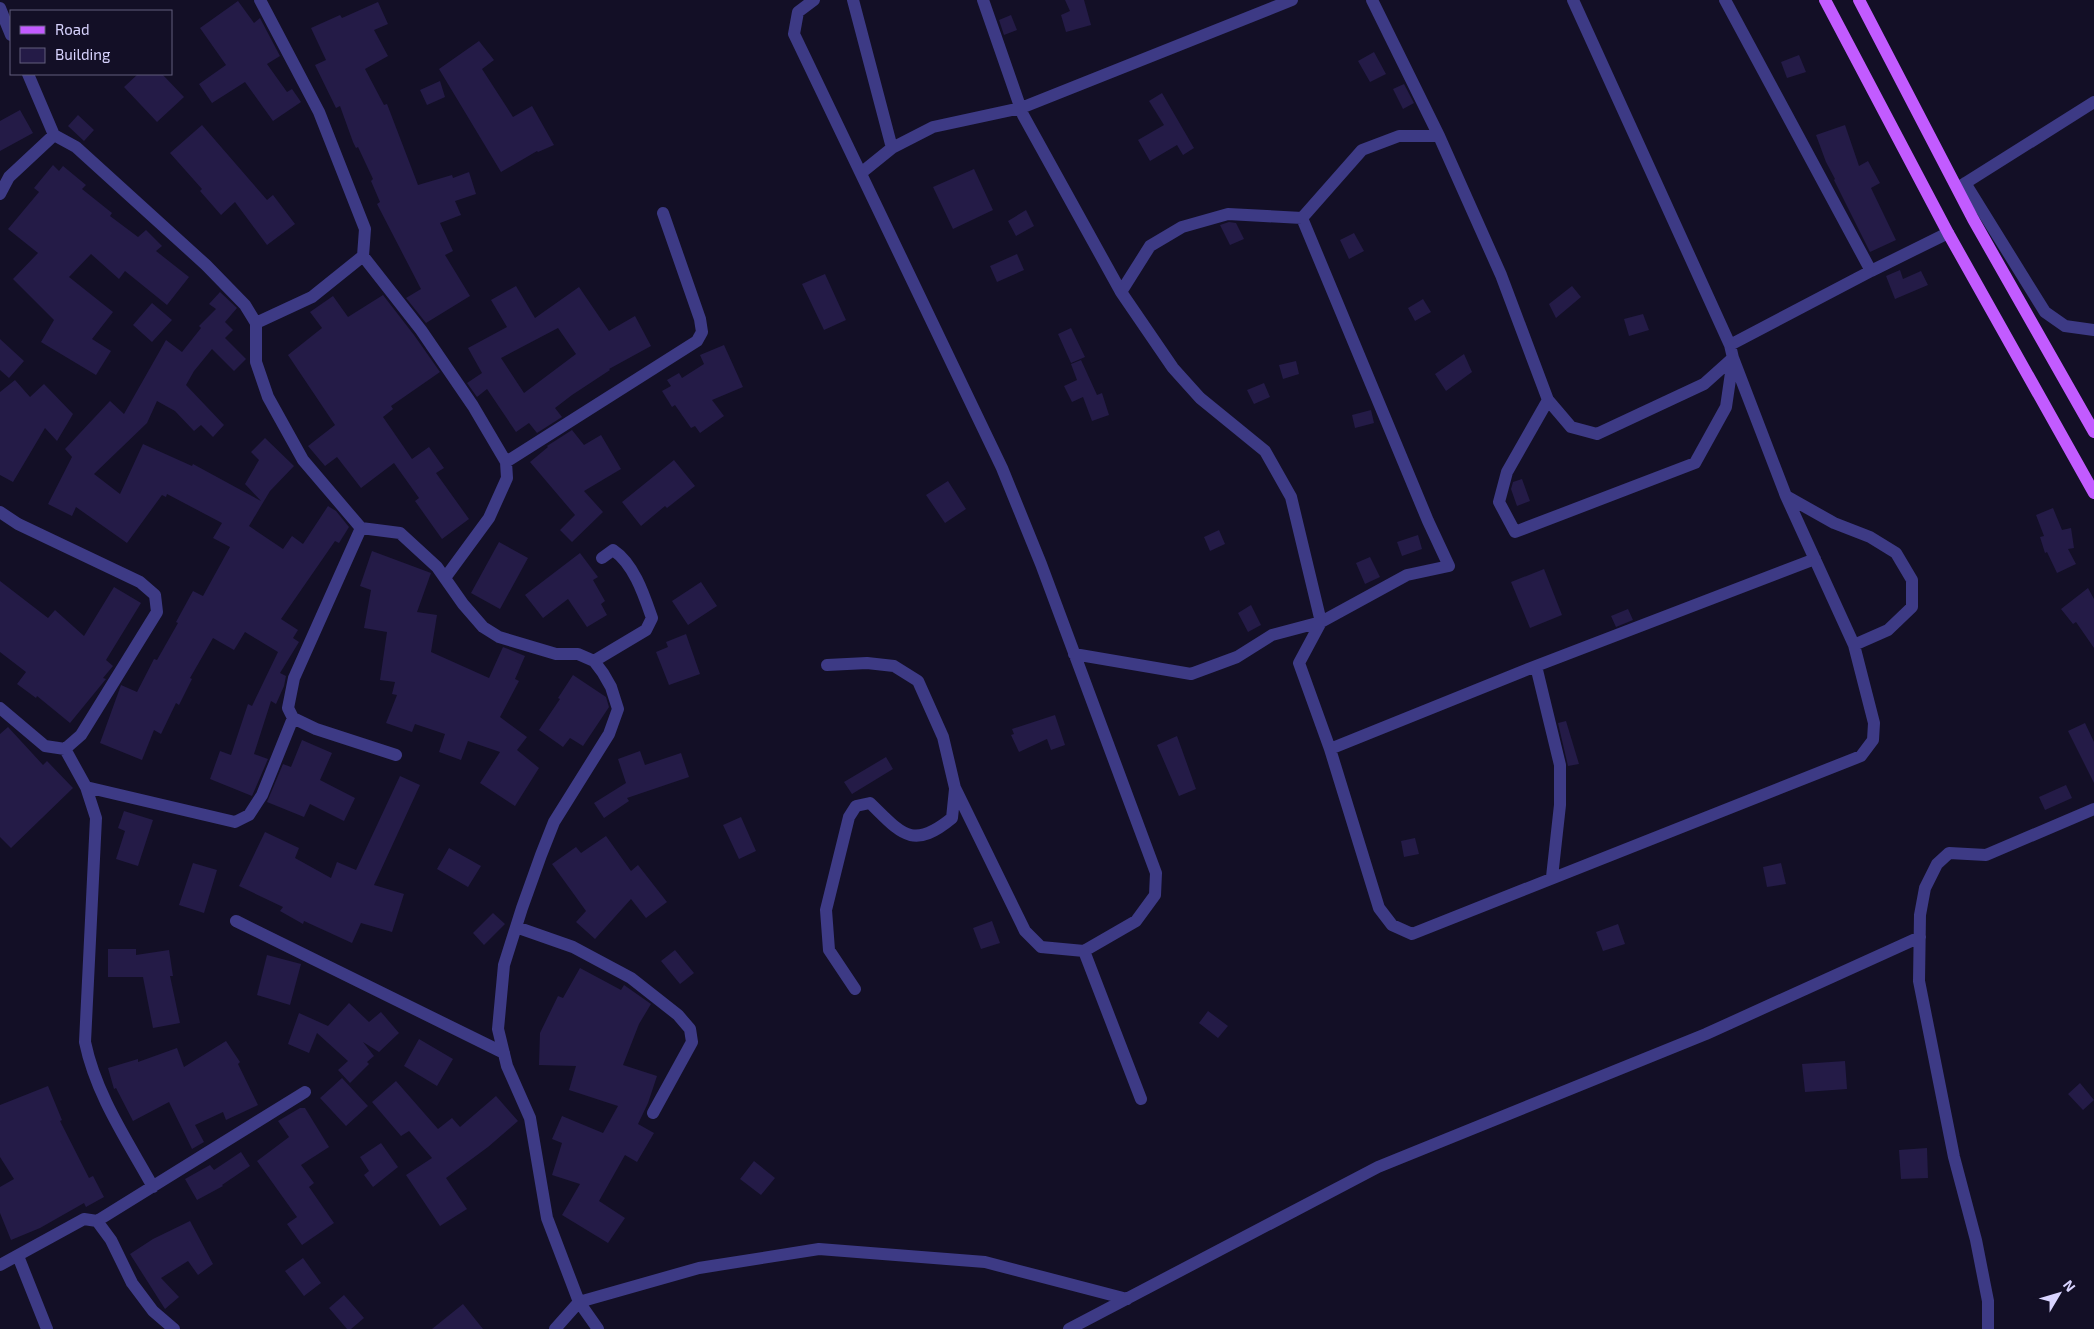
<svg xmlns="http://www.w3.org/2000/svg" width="2094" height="1329" viewBox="0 0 2094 1329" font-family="'Exo 2',sans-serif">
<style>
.building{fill:#241b47;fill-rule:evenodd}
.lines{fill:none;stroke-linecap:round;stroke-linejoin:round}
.minor{stroke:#3d3a85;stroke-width:12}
.primary{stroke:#c25bff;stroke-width:12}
</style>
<rect width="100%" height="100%" fill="#130f26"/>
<!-- building -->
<path class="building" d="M1065,0H1084L1091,25L1066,32L1061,15L1070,11Z
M238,1L254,23L260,18L261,20L280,56L267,64L287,92L292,89L301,102L273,121L245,82L212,103L199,84L226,65L200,28Z
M378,2L388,24L374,30L388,56L365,69L384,105L387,104L418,185L452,175L453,178L469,172L476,194L455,201L461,215L440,223L453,251L445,255L470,296L426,323L406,298L421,289L377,204L380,202L371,181L373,179L358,147L356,148L353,142L340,106L336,108L315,65L326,60L311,28L340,15L342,18Z
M1011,15L1017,30L1004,35L999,20Z
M479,41L494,60L482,69L513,117L532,106L554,145L538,152L537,151L501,172L439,69Z
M1374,52L1386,74L1370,82L1358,61Z
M1799,55L1806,72L1787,78L1781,62Z
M138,74H162L184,97L157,122L124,87Z
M440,81L445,97L427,105L420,90Z
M1404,84L1414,103L1403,109L1393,89Z
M1162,93L1194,148L1183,155L1177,145L1150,161L1138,140L1164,125L1149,101Z
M20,110L33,133L0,151V121Z
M78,115L94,130L84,141L68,126Z
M202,125L267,200L273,195L295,224L267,245L235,202L221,215L200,191L202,189L170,153Z
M1845,125L1859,166L1868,161L1880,183L1871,188L1896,240L1870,252L1834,180L1835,179L1826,162L1816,135Z
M53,165L59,171L63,166L86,185L82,189L112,213L110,216L138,237L146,230L162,246L156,251L189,277L167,305L125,271L119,279L91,254L69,277L113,312L92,339L111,351L96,375L41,342L54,320L13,279L38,253L8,229L39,192L34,188Z
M974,169L993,210L953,229L933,187Z
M1026,210L1034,226L1016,236L1008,221Z
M1229,222L1236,223L1244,239L1230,245L1220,225Z
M1354,233L1364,251L1349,259L1340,240Z
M1017,254L1024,270L997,282L990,266Z
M1900,270L1903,279L1921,271L1928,285L1895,299L1886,276Z
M825,274L846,320L824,330L802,284Z
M516,286L535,318L579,287L609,331L635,316L651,346L609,369L610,370L572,395L555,408L562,417L537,433L529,423L516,432L487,389L477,397L467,383L482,373L468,348L507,327L491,300ZM558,328L576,354L524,393L501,358Z
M1572,286L1581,297L1556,318L1549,304Z
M220,292L237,308L225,322L233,330L225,338L246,359L234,371L212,349L194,371L186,385L224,425L213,437L201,425L194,431L175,411L157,401L147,423L94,474L120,494L143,444L192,466L193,464L261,501L245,484L259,460L251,452L265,438L294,466L270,491L249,526L283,549L292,536L303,544L328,506L336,511L349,527L339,543L335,541L281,619L298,630L293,638L299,642L280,673L286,676L284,686L276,704L271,701L254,754L268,759L252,796L210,779L220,751L231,755L248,704L252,706L278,652L245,632L234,650L213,638L190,678L192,679L179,705L176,703L161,734L154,730L142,760L100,743L121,685L137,692L154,659L157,660L178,623L176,622L193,591L203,596L230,547L213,538L222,523L167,494L166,497L162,495L127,543L76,507L72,516L48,504L72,457L65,449L110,401L124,414L166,340L182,352L201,328L199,326L216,309L209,304Z
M383,295L414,335L440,372L391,406L393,409L383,417L412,459L429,447L444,468L436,473L469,519L442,539L415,501L419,498L394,463L361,488L337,457L325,466L308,446L335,425L288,355L322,328L310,312L333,296L348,317Z
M1423,299L1431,312L1415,321L1408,308Z
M152,303L172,320L152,342L133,325Z
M1643,314L1649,330L1629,336L1624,319Z
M1071,328L1085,357L1071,363L1058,334Z
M0,339L24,361L9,378L0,370Z
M724,345L743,387L712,400L724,416L700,433L695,426L691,428L675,405L672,407L662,391L671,386L667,380L679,373L682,378L704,364L700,355Z
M1464,354L1472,372L1446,391L1435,374Z
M1081,360L1097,395L1102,393L1109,415L1092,421L1083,397L1072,402L1064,386L1077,380L1071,364Z
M1296,361L1299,374L1283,379L1279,365Z
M15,380L30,397L44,384L73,414L57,441L45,428L13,482L0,475V392Z
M1264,383L1270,397L1254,404L1247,390Z
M1371,410L1374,423L1355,428L1352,415Z
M572,430L584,445L601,435L621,469L584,491L603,512L572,542L560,530L575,515L530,462L548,447L547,446Z
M674,460L695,486L667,508L665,506L641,526L622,502Z
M1522,479L1530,501L1517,506L1511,489L1513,482Z
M948,481L966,509L945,523L926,495Z
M2053,508L2062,530L2071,528L2074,548L2068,549L2076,564L2057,573L2047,552L2045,553L2040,537L2044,536L2036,515Z
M1219,530L1225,544L1210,551L1204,537Z
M1418,535L1422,549L1402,556L1397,542Z
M499,542L528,558L500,609L471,593Z
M372,551L431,573L417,612L437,615L431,652L489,678L503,647L525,656L515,679L519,681L500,717L527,737L517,750L539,768L515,806L480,783L500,752L468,741L461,760L439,752L445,734L415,724L412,732L386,723L397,695L392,694L395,682L380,680L387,632L364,628L371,590L360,586Z
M580,553L598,577L593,580L605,601L601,604L607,615L587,627L568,599L543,618L525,595Z
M1370,557L1380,577L1365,584L1356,563Z
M1544,569L1562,615L1530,628L1511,582Z
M0,581L48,618L55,610L84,636L114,587L141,603L106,660L113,666L103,678L106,679L70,723L37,696L36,698L17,684L26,672L0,652Z
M701,582L717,606L688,625L672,601Z
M2088,588L2094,599V648L2076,622L2073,624L2061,609Z
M1251,605L1261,625L1248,632L1238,613Z
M1628,609L1633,620L1616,627L1611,616Z
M686,634L700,674L669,685L656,652L668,647L666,642Z
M573,675L606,697L609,707L583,746L570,738L563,747L539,730L560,699L558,698Z
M1055,715L1065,745L1051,750L1047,739L1019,752L1011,735L1014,734L1012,729Z
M1566,721L1579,764L1568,766L1558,723Z
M2085,723L2094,742V783L2068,731Z
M8,727L43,765L47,761L73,788L11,848L0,837V734Z
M1177,736L1196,789L1179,796L1157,745Z
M302,740L332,753L320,780L355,798L344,821L310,804L304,817L267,802L283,764L291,767Z
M640,751L645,765L681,753L689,777L627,798L629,801L604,818L594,803L626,783L618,759Z
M886,757L893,769L852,794L844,782Z
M400,776L420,785L374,885L404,894L392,932L361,923L352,943L304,921L303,924L280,911L283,907L239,886L265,832L299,848L295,858L331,878L337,862L356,870Z
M2066,785L2072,798L2045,810L2039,797Z
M124,811L153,820L138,866L116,859L125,831L118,828Z
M741,817L756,851L739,859L723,825Z
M606,836L631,871L638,865L667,902L646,918L631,899L595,939L576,922L586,911L552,864L576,847L581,853Z
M1415,838L1419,854L1404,857L1401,841Z
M449,848L481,866L468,887L437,869Z
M193,863L217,870L204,913L179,905Z
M1781,863L1786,884L1767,887L1763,867Z
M493,913L505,924L484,945L473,933Z
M992,921L1000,943L981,949L973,928Z
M1618,924L1625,944L1603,951L1596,932Z
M108,949H136V955L169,950L173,976H170L180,1023L153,1028L143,977H108Z
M675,950L694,973L680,984L661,961Z
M267,955L301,964L290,1005L257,995Z
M580,968L621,990L624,985L651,1004L639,1024L623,1065L657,1076L648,1103L638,1124L654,1133L637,1162L625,1155L599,1201L625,1218L608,1243L562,1215L580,1184L552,1175L562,1143L552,1139L562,1116L603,1133L618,1106L569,1090L576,1066L539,1065L540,1033L558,996L563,998Z
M349,1003L369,1022L381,1012L399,1033L379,1052L363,1042L374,1056L367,1062L369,1064L350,1083L338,1070L348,1061L317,1033L309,1053L288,1044L299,1013L328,1026Z
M1208,1011L1228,1026L1218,1038L1199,1023Z
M419,1039L453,1059L437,1086L404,1066Z
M226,1041L240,1062L238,1064L258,1105L226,1120L223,1112L195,1125L204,1142L192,1149L169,1102L133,1121L116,1088L114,1089L108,1068L138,1059V1062L177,1048L184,1067Z
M1845,1061L1847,1089L1805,1092L1802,1064Z
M342,1078L368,1106L346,1126L320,1098Z
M396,1081L438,1129L452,1118L460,1127L496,1096L518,1121L488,1147L446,1178L467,1209L440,1226L406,1175L432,1158L409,1131L401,1136L372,1102Z
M2080,1083L2094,1100L2083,1110L2068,1094Z
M48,1086L62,1120L60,1121L89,1178L93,1176L104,1197L86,1207L84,1203L40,1228L11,1240L0,1213V1187L14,1179L0,1157V1105Z
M300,1108H305L329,1147L301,1165L314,1183L309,1187L334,1223L302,1245L287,1224L297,1217L257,1161L289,1137L278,1121Z
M381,1143L398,1167L373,1187L364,1175L369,1171L360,1157Z
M1927,1148L1928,1178L1901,1179L1899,1150Z
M241,1152L250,1166L222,1185L223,1186L197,1200L185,1179L210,1165L214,1170Z
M754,1161L775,1178L761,1195L740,1179Z
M190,1221L213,1264L198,1275L188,1261L161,1278L179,1297L165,1309L130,1254L153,1239Z
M303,1258L321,1283L304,1296L285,1271Z
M344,1295L364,1318L351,1329H347L329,1308Z
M463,1304L483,1329H432Z"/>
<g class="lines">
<!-- minor -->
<path class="minor" d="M814,0L798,12L794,34L1002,468L1041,564L1156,873L1155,895L1136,921L1084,951L1041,947L1025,931L955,788L943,737L918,681L894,666L867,663L827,665
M853,0L892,148
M983,0L1023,115L1121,292L1173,368L1200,398L1265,451L1291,497L1321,622L1299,663L1330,749L1379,908L1392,925L1412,934L1861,756L1873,740L1874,723L1854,645L1786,496L1733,358L1730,345L1573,0
M1372,0L1439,136L1501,275L1548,400L1571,427L1597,434L1704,384L1733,358
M1725,0L1871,271
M0,8L11,35
M28,74L54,135L76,147L206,265L245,305L256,323V362L268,397L303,460L361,528L400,533L437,567L463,604L483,627L499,637L556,654H578L594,661L603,673L611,687L618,709L609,734L554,822L541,855L522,908L504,965L498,1029L507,1066L530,1118L547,1218L579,1302L598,1329
M861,173L892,148L933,127L1021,108L1292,0
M1965,183L2045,312L2065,326L2094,330
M1959,187L2094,102
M0,194L9,177L54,135
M1302,218L1362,150L1399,136H1439
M363,256L421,330L473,406L506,462L507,478L489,518L445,578
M1121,292L1150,246L1182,227L1228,214L1302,218
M256,323L312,297L363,256L365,229L319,112L260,0
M1730,345L1871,271L1948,233
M1548,400L1507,472L1499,502L1515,532L1695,463L1726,407L1733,359
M506,462L697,341L702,332L700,319L663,213
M1786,496L1834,523L1870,537L1896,553L1912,580V607L1888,630L1854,645
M0,512L18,524L140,582L155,595L157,612L81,735L65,749L45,746L0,708
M361,528L294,678L288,708L293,718L316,729L396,755
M1074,654L1191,674L1237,657L1272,635L1321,622L1407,575L1449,566L1428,521L1302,218
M594,661L646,630L652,618C644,595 634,564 613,550L602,558
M1536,666L1560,765V805L1552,877
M65,749L86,787L96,818L85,1042C96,1095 127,1140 153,1187
M1330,749L1536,666L1815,559
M86,787L235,822L249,815L262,795L293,718
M236,921L504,1053
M516,927L573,947L631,978L678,1015L690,1029L692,1042L653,1113
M1084,951L1141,1099
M855,989L829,950L826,910L849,817L856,806L870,803C901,833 912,851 952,818L955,789
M97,1221L305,1092
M18,1256L47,1329
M0,1265L84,1219L97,1221L111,1240L132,1283L153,1311L174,1329
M555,1329L579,1302L699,1268L819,1249L985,1262L1127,1299
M1069,1329L1378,1167L1706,1034L1920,937
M1988,1329V1301L1976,1240L1954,1157L1919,981L1920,915L1925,888L1937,864L1949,853L1986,855L2094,809"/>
<!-- primary -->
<path class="primary" d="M1825,0L1948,233L2094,493
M1859,0L1973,219L2094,432"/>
</g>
<!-- legend -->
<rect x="10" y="10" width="162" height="65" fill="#130f26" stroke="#625e7d"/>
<rect x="20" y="26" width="25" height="8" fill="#c25bff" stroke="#625e7d"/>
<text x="55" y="35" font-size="15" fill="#d9d4ff">Road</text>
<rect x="20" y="48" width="25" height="15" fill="#241b47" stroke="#625e7d"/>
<text x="55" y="60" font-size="15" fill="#d9d4ff">Building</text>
<!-- north arrow -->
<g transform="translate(2059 1294) rotate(52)" stroke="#130f26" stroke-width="4" paint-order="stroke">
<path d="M0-4L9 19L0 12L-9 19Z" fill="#d9d4ff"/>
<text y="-8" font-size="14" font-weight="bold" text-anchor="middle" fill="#d9d4ff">N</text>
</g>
</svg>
